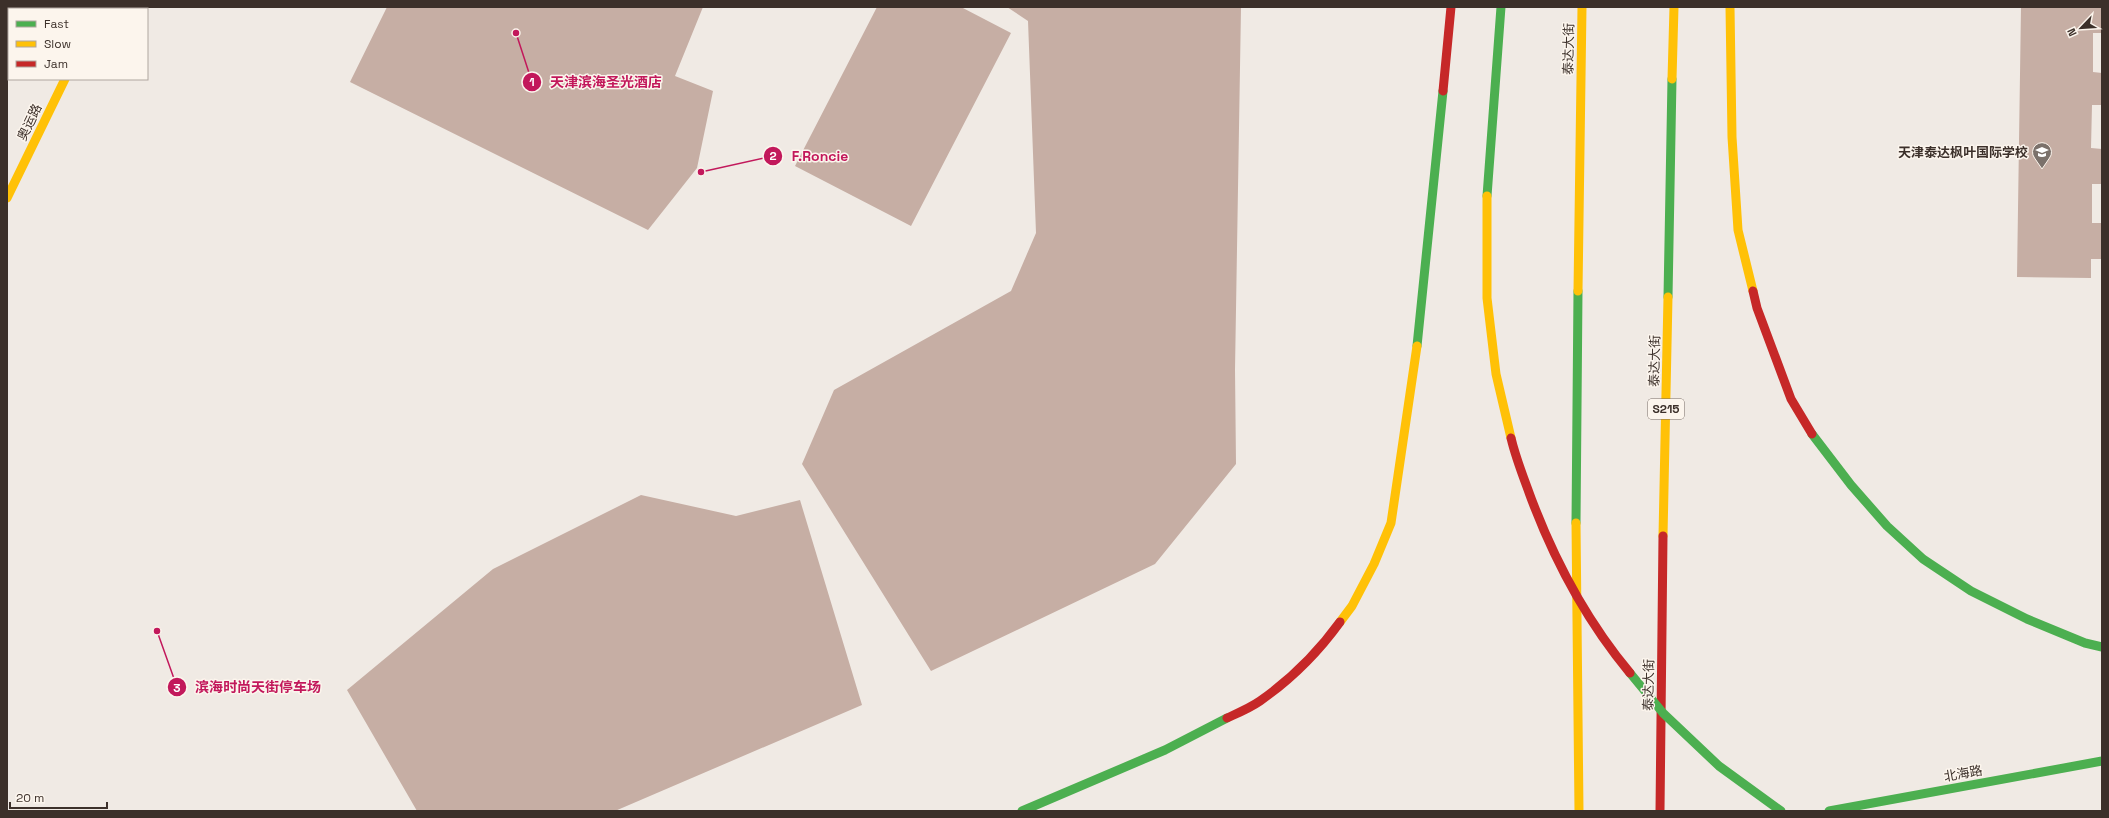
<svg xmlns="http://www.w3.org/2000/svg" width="2109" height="818" viewBox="0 0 2109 818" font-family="'Space Grotesk','Noto Sans SC',sans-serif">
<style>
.building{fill:#c6aea4}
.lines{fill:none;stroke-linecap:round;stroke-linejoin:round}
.fast{stroke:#4caf50;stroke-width:9}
.slow{stroke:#ffc107;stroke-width:9}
.jam{stroke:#c62828;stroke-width:9}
.fast-bridge{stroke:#4caf50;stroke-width:9}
.slow-bridge{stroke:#ffc107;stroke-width:9}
.jam-bridge{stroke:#c62828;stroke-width:9}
.labels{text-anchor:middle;stroke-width:3;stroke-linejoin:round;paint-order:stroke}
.shield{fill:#fcf5ed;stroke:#766b64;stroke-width:1}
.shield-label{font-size:12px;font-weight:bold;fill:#3c302a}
.street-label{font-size:13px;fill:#3c302a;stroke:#fcf5ed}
.poi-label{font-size:13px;font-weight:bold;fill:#3c302a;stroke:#fcf5ed;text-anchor:end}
.leader{fill:none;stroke:#c2185b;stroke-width:1.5}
.callout-dot{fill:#c2185b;stroke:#fcf5ed;stroke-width:1.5}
.mark-label{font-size:12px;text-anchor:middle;font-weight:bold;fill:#fff}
.callout-label{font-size:14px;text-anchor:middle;font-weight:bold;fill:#c2185b;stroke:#fcf5ed;stroke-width:3;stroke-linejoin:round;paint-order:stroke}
</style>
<rect width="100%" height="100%" fill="#f0eae4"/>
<!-- building -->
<path class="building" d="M387,7H703L675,76L713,91L697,168L648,230L350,82Z
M877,7H961L1011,33L911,226L795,166Z
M1007,7H1241L1235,370L1236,464L1155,564L931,671L802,464L834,390L1011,291L1036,233L1028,21Z
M2021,7H2102V33H2093V72L2102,73V105H2092L2091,148L2102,149V184H2092V223H2101V259H2091V278L2017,277Z
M641,495L736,516L800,500L862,705L615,811H417L347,690L493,569Z"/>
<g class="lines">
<!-- fast -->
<path class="fast" d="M1668,297L1672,79
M1417,346L1443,91
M1812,434L1851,485L1887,526L1923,559L1971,591L2027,619L2085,643L2102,647
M1576,523L1578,291
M1022,811L1165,750L1227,718
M1829,811L2102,761"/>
<!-- slow -->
<path class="slow" d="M1730,7L1732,137L1738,230L1753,291
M98,9L99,7
M1672,79L1674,7
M7,198L65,79
M1578,291L1582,7
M1576,523L1579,811
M1663,536L1668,297
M1340,622L1352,606L1374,564L1391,523L1417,346"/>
<!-- jam -->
<path class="jam" d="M1443,91L1451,7
M1753,291L1757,308L1791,399L1812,434
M1227,718C1238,713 1250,708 1260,701C1290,680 1319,651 1340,622
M1660,811L1663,536"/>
<!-- fast-bridge -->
<path class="fast-bridge" d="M1487,196L1501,7
M1630,673L1663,713L1719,766L1781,811"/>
<!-- slow-bridge -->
<path class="slow-bridge" d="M1487,196V298L1496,374L1511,438"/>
<!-- jam-bridge -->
<path class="jam-bridge" d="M1511,438C1515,455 1521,471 1527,487C1551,554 1585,619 1630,673"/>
</g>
<!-- icons -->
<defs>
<symbol id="school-pin" viewBox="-11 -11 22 30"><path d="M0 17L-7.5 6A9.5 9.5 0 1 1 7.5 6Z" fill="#7b716b" stroke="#fcf5ed"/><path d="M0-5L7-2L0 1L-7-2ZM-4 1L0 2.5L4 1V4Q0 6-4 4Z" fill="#fff"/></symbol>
</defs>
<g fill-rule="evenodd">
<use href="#school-pin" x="2031" y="141" width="22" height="30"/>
</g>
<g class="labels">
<!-- shield labels -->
<rect class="shield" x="1648" y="399" width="36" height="20" rx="3"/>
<g class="shield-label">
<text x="1666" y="413">S215</text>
</g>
<!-- street labels -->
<g class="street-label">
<text transform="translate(1568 49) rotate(-89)" y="5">泰达大街</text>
<text transform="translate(29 122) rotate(-64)" y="5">奥运路</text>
<text transform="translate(1654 361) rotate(-89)" y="5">泰达大街</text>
<text transform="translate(1648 685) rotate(-89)" y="5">泰达大街</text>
<text transform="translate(1963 773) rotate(-10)" y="5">北海路</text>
</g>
<!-- poi labels -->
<g class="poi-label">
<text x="2028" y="157">天津泰达枫叶国际学校</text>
</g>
</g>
<!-- callouts -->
<path class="leader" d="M516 33L532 82M701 172L773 156M157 631L177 687"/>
<g class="callout-dot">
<circle cx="516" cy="33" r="4"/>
<circle cx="701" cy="172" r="4"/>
<circle cx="157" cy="631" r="4"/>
<circle cx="532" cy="82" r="10"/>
<circle cx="773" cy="156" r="10"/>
<circle cx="177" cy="687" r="10"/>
</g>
<g class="mark-label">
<text x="532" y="86">1</text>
<text x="773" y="160">2</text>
<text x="177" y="692">3</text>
</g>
<g class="callout-label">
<text x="606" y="87">天津滨海圣光酒店</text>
<text x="820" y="161">F.Roncie</text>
<text x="258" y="692">滨海时尚天街停车场</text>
</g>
<!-- border -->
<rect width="2109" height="818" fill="none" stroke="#3c302a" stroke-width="16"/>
<!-- legend -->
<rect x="8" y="8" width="140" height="72" fill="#fcf5ed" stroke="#afa69f"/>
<rect x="16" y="21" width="20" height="6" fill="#4caf50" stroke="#afa69f"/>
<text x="44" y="28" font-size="12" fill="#3c302a">Fast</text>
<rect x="16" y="41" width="20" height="6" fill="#ffc107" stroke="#afa69f"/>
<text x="44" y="48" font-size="12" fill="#3c302a">Slow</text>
<rect x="16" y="61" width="20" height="6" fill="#c62828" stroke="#afa69f"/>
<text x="44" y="68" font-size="12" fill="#3c302a">Jam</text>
<!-- north arrow -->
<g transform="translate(2081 28) rotate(245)" stroke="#fcf5ed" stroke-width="3" paint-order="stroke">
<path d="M0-3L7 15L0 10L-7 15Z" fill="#3c302a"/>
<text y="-6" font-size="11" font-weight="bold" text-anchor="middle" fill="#3c302a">N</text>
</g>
<!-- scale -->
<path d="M10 802v6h97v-6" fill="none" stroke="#3c302a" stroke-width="2"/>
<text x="16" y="802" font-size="12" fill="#3c302a" stroke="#fcf5ed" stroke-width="3" paint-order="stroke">20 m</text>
</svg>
